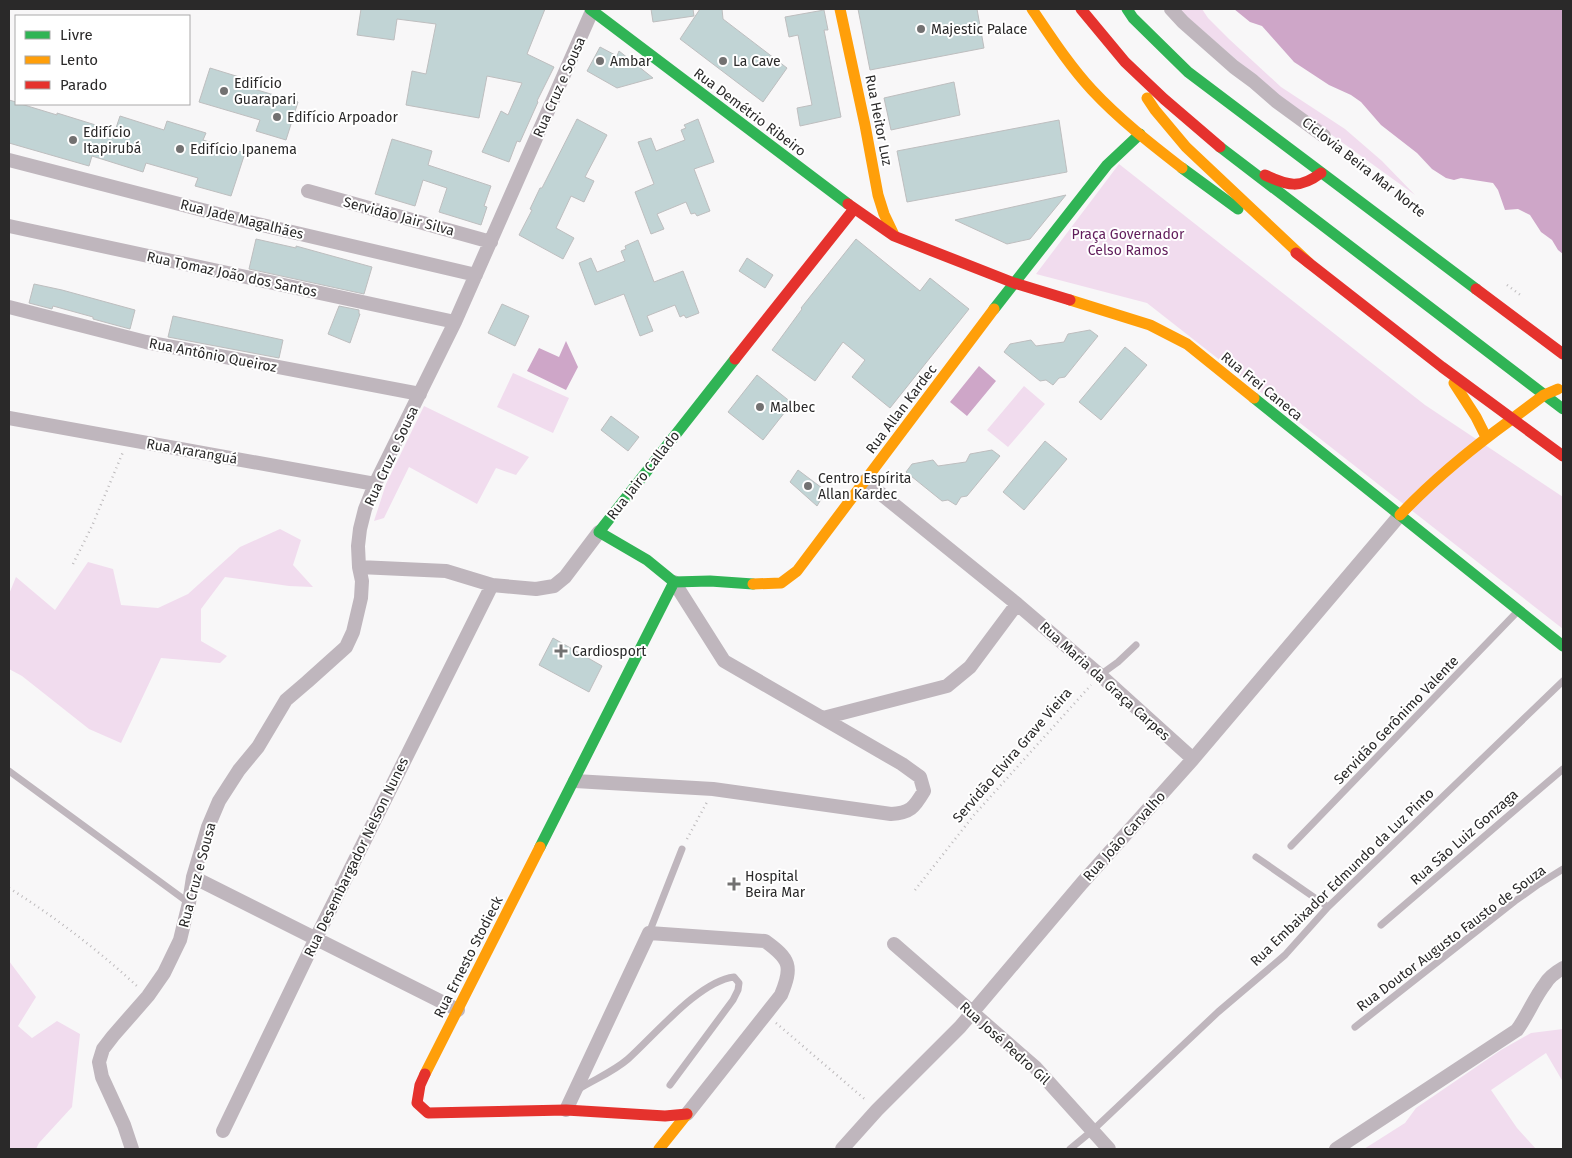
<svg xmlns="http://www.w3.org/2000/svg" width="1572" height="1158" viewBox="0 0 1572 1158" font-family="'Fira Sans',sans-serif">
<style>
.green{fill:#f1dcee}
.water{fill:#cea6c8}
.building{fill:#c1d4d5;stroke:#bebebf}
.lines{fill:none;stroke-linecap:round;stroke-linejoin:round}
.path{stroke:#bdbabc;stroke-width:2.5;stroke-dasharray:1 4;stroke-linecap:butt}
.lane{stroke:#bfb6bd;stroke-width:7}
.street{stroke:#bfb6bd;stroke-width:14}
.fast{stroke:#30b455;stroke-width:11}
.slow{stroke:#ff9f0a;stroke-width:11}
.jam{stroke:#e5322d;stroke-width:11}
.poi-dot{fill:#727171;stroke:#fff;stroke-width:2}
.labels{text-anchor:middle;stroke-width:4;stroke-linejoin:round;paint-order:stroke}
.poi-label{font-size:14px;fill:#2a2929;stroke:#fff;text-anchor:start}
.street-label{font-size:14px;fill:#2a2929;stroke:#fff}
.park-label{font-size:14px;fill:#611d5b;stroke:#fff}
</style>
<rect width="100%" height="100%" fill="#f8f7f8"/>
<!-- green -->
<path class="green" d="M1178,9H1202L1208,18L1229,39L1281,87L1345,129L1382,161L1415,195L1278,96Z
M1119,164L1425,405L1563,497V629L1147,303L1036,274Z
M513,373L569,398L553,433L497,407Z
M1024,386L1045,404L1008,447L987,430Z
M424,406L529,457L516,475L496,468L477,504L409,467L384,518L374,521L386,484Z
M280,529L301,540L293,565L313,587L289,586L225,577L201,609V641L227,656L220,663L161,658L121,743L89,729L22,676L9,669V594L16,577L55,610L88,562L113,569L121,605L158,608L188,594L240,547Z
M9,961L36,997L18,1026L32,1038L57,1021L80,1034L72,1107L39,1143L36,1149H9Z
M1563,1029V1082L1546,1053L1491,1090L1517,1128L1536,1149H1364L1405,1123L1416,1108L1501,1050L1531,1033Z"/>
<!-- water -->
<path class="water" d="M1234,9H1563V254L1558,250L1552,240L1541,232L1530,215L1518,209L1505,210L1498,190L1493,183L1461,178L1454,180L1446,178L1432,169L1417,153L1381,125L1361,102L1351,95L1329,85L1294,62L1262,26L1250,22Z
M566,341L578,367L566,390L527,371L539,348L559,357Z
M979,366L996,381L967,416L950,402Z"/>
<!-- building -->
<path class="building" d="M361,9H545L527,54L554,67L537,101L538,102L520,142L517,141L509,162L482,152L501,111L508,115L522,83L487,76L479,118L406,105L412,71L426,74L436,24L397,19L394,40L357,35Z
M651,9H693L694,16L653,22Z
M700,9H722L723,19L787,68L763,102L680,39Z
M858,9H977L984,48L870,70Z
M824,10L828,30H824L841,117L800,126L797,108L812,105L798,35L789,37L785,17Z
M600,47L617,56L619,51L653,78L617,88L587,71Z
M210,68L249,80L247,87L298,102L286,140L256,131L260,120L199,102Z
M954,82L960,115L891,130L884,98Z
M9,100L16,102V104H21L57,115V113L115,131L120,116L164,130L167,121L206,133L203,140L245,153L231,196L195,186L198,178L146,163L143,172L92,156L89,166L9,143Z
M577,119L607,135L585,177L594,181L584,202L571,196L556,228L574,238L563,259L519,235L532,210L530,209L540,188H542Z
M698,119L714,162L694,169L710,211L697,216L695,213L691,214L686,202L657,214L664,229L651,234L635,192L654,184L638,142L651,138L656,151L685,140L681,130L686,128L684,125Z
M1059,120L1067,172L907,202L897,151Z
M392,139L432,151L428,165L491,186L484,206L487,207L481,225L439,212L447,188L423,180L415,206L375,194Z
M1066,195L1030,239L1007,244L955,220Z
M256,239L296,248V246L372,267L364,294L249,269Z
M856,239L920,291L930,278L969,309L890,408L852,377L865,360L843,342L815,381L772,350L802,309L801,308Z
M638,240L654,282L683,271L699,313L686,318L684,315L680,317L675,305L647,316L653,331L640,336L624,294L595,305L579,263L591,258L597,272L625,261L621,251L626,249L625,246Z
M747,258L773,275L765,288L739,271Z
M34,284L62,290L135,310L130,329L93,319V317L53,306L52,309L29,303Z
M502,304L529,316L515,346L488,333Z
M339,306L359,310V314H360L350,343L328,334Z
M173,316L283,340L279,358L168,337Z
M1090,330L1098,336L1065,377L1059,378L1053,385L1046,380L1040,381L1004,352L1010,344L1031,340L1036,346L1064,342L1068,334Z
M1125,347L1147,365L1101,420L1079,402Z
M757,375L792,403L763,440L728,412Z
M611,416L639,437L628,451L601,430Z
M1045,441L1067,459L1024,510L1003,492Z
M992,450L1000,456L967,496L961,497L956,505L948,500L942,501L906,472L912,464L933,460L938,466L966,462L970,454Z
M798,470L826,491L817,506L790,482Z
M553,638L602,666L589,692L539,665Z"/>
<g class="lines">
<!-- path -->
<path class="path" d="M1507,285L1523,297
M73,564L92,526L123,452
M687,839L707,802
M9,888C55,917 98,950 138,987
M915,890L974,815L1091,685
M776,1023L867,1101"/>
<!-- lane -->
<path class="lane" d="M1100,675L1118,662L1136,645
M9,771L189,903
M1291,846L1518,611
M1256,857L1328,907
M1381,925L1563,769
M649,933L682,849
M1355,1027L1515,901L1539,884L1563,869
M579,1089C595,1079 613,1072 628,1059C654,1036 699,981 734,977L739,983L738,990L733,1000L670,1085
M1070,1149L1093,1130L1218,1012L1285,955L1328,907L1563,681"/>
<!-- street -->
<path class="street" d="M1171,9L1183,22L1234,67L1253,81L1276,101L1324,136
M9,160L245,221L476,275
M308,191L491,242
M9,226L455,322
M9,307L146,342L420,394
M9,418L375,484
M359,567L446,571L492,585L536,589L554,586L565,577L599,532
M1017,604L1100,675L1193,759
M823,718L947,686L970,667L1017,604L865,481
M575,781L713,789L891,814C910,813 914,808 924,791L920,777L902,764L724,661L674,582
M193,877L458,1010
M894,944L1035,1067L1109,1149
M566,1110L649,933L765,941C790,959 793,966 781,995L687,1114
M223,1131L316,938L492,585
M132,1149L124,1125L102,1077L99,1062L103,1049L113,1036L148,996L164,973L180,940L189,903L193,877L208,827L219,801L239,770L258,747L286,700L307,682L346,647L353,632L361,598L362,581L359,567L358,546L360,529L365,509L375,484L455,322L592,11
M842,1149L877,1110L960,1027L1082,883L1193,759L1400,515
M1336,1149L1517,1030C1528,1015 1534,998 1545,984C1549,977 1556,972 1563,968"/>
<!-- fast -->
<path class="fast" d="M590,9L848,204
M1127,9L1133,18L1188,72L1476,289
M1220,147L1563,409
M1182,168L1238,209
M994,309L1107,165L1140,134
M735,359L599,532L647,560L674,582L710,581L753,584
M1254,398L1563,646
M540,847L674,582"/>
<!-- slow -->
<path class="slow" d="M840,9L865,125L878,195L884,214L894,235
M1032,9C1051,37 1069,65 1092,90C1119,119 1151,144 1182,168
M1147,98L1155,110L1186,147L1309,263
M1070,300L1150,325L1187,344L1254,398
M1454,383L1476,417L1486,437
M1512,419L1544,395L1558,389
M1400,515C1434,479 1472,448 1512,419
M753,584L781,583L797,571L994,309
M425,1074L540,847
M659,1149L687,1114"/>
<!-- jam -->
<path class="jam" d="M1081,9L1125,62L1164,99L1220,147
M1265,175C1288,186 1300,189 1321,173
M848,204L894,236L1014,283L1070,300
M1296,253L1442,367L1563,456
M1476,289L1563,354
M735,359L854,209
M425,1074L420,1085L417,1103L428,1113L566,1110L665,1116L687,1114"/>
</g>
<!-- markers -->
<g class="poi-dot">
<circle cx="921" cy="29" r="5"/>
<circle cx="600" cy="61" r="5"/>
<circle cx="723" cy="61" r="5"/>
<circle cx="224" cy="91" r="5"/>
<circle cx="277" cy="117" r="5"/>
<circle cx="73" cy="140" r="5"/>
<circle cx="180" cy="149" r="5"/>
<circle cx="760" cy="407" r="5"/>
<circle cx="808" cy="486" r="5"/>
<path d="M558.5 643.5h5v5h5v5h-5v5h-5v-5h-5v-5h5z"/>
<path d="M731.5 876.5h5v5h5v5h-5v5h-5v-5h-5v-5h5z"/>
</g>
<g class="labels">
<!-- poi labels -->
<g class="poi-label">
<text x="931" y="34">Majestic Palace</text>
<text x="610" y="66">Ambar</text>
<text x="733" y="66">La Cave</text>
<text x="234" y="88">Edifício<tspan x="234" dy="16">Guarapari</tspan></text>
<text x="287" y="122">Edifício Arpoador</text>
<text x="83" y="137">Edifício<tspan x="83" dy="16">Itapirubá</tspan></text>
<text x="190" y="154">Edifício Ipanema</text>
<text x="770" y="412">Malbec</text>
<text x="818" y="483">Centro Espírita<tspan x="818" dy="16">Allan Kardec</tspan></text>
<text x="572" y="656">Cardiosport</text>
<text x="745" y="881">Hospital<tspan x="745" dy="16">Beira Mar</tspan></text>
</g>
<!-- street labels -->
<g class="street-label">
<text transform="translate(559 87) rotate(-66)" y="5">Rua Cruz e Sousa</text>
<text transform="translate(750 112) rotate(37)" y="5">Rua Demétrio Ribeiro</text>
<text transform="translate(879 120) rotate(79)" y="5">Rua Heitor Luz</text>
<text transform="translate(1364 167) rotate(38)" y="5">Ciclovia Beira Mar Norte</text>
<text transform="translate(399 216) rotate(15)" y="5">Servidão Jair Silva</text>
<text transform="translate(242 219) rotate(14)" y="5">Rua Jade Magalhães</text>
<text transform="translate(232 274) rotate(12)" y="5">Rua Tomaz João dos Santos</text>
<text transform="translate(213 355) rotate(11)" y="5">Rua Antônio Queiroz</text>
<text transform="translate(1262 386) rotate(39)" y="5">Rua Frei Caneca</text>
<text transform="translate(901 409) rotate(-53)" y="5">Rua Allan Kardec</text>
<text transform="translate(192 451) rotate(10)" y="5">Rua Araranguá</text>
<text transform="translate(391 456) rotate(-65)" y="5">Rua Cruz e Sousa</text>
<text transform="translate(643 475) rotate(-52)" y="5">Rua Jairo Callado</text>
<text transform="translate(1105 681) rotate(42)" y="5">Rua Maria da Graça Carpes</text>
<text transform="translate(1396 720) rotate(-46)" y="5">Servidão Gerônimo Valente</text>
<text transform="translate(1012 755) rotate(-49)" y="5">Servidão Elvira Grave Vieira</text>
<text transform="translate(1124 836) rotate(-48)" y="5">Rua João Carvalho</text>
<text transform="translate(1464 837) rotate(-41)" y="5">Rua São Luiz Gonzaga</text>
<text transform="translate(356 857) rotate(-64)" y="5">Rua Desembargador Nelson Nunes</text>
<text transform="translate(197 875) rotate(-75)" y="5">Rua Cruz e Sousa</text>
<text transform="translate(1342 877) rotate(-44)" y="5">Rua Embaixador Edmundo da Luz Pinto</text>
<text transform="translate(1451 938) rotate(-37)" y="5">Rua Doutor Augusto Fausto de Souza</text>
<text transform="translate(468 957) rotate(-63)" y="5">Rua Ernesto Stodieck</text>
<text transform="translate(1005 1043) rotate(42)" y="5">Rua José Pedro Gil</text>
</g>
<!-- park labels -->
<g class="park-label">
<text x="1128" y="239">Praça Governador<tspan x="1128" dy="16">Celso Ramos</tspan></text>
</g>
</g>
<!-- border -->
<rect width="1572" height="1158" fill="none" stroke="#2a2929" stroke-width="20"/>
<!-- legend -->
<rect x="15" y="15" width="175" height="90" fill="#ffffff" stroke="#aaa9a9"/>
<rect x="25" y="31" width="25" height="8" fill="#30b455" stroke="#aaa9a9"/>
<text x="60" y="40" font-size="15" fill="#2a2929">Livre</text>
<rect x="25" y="56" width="25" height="8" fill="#ff9f0a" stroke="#aaa9a9"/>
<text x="60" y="65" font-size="15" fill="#2a2929">Lento</text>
<rect x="25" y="81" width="25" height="8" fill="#e5322d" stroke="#aaa9a9"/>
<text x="60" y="90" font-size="15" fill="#2a2929">Parado</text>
</svg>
